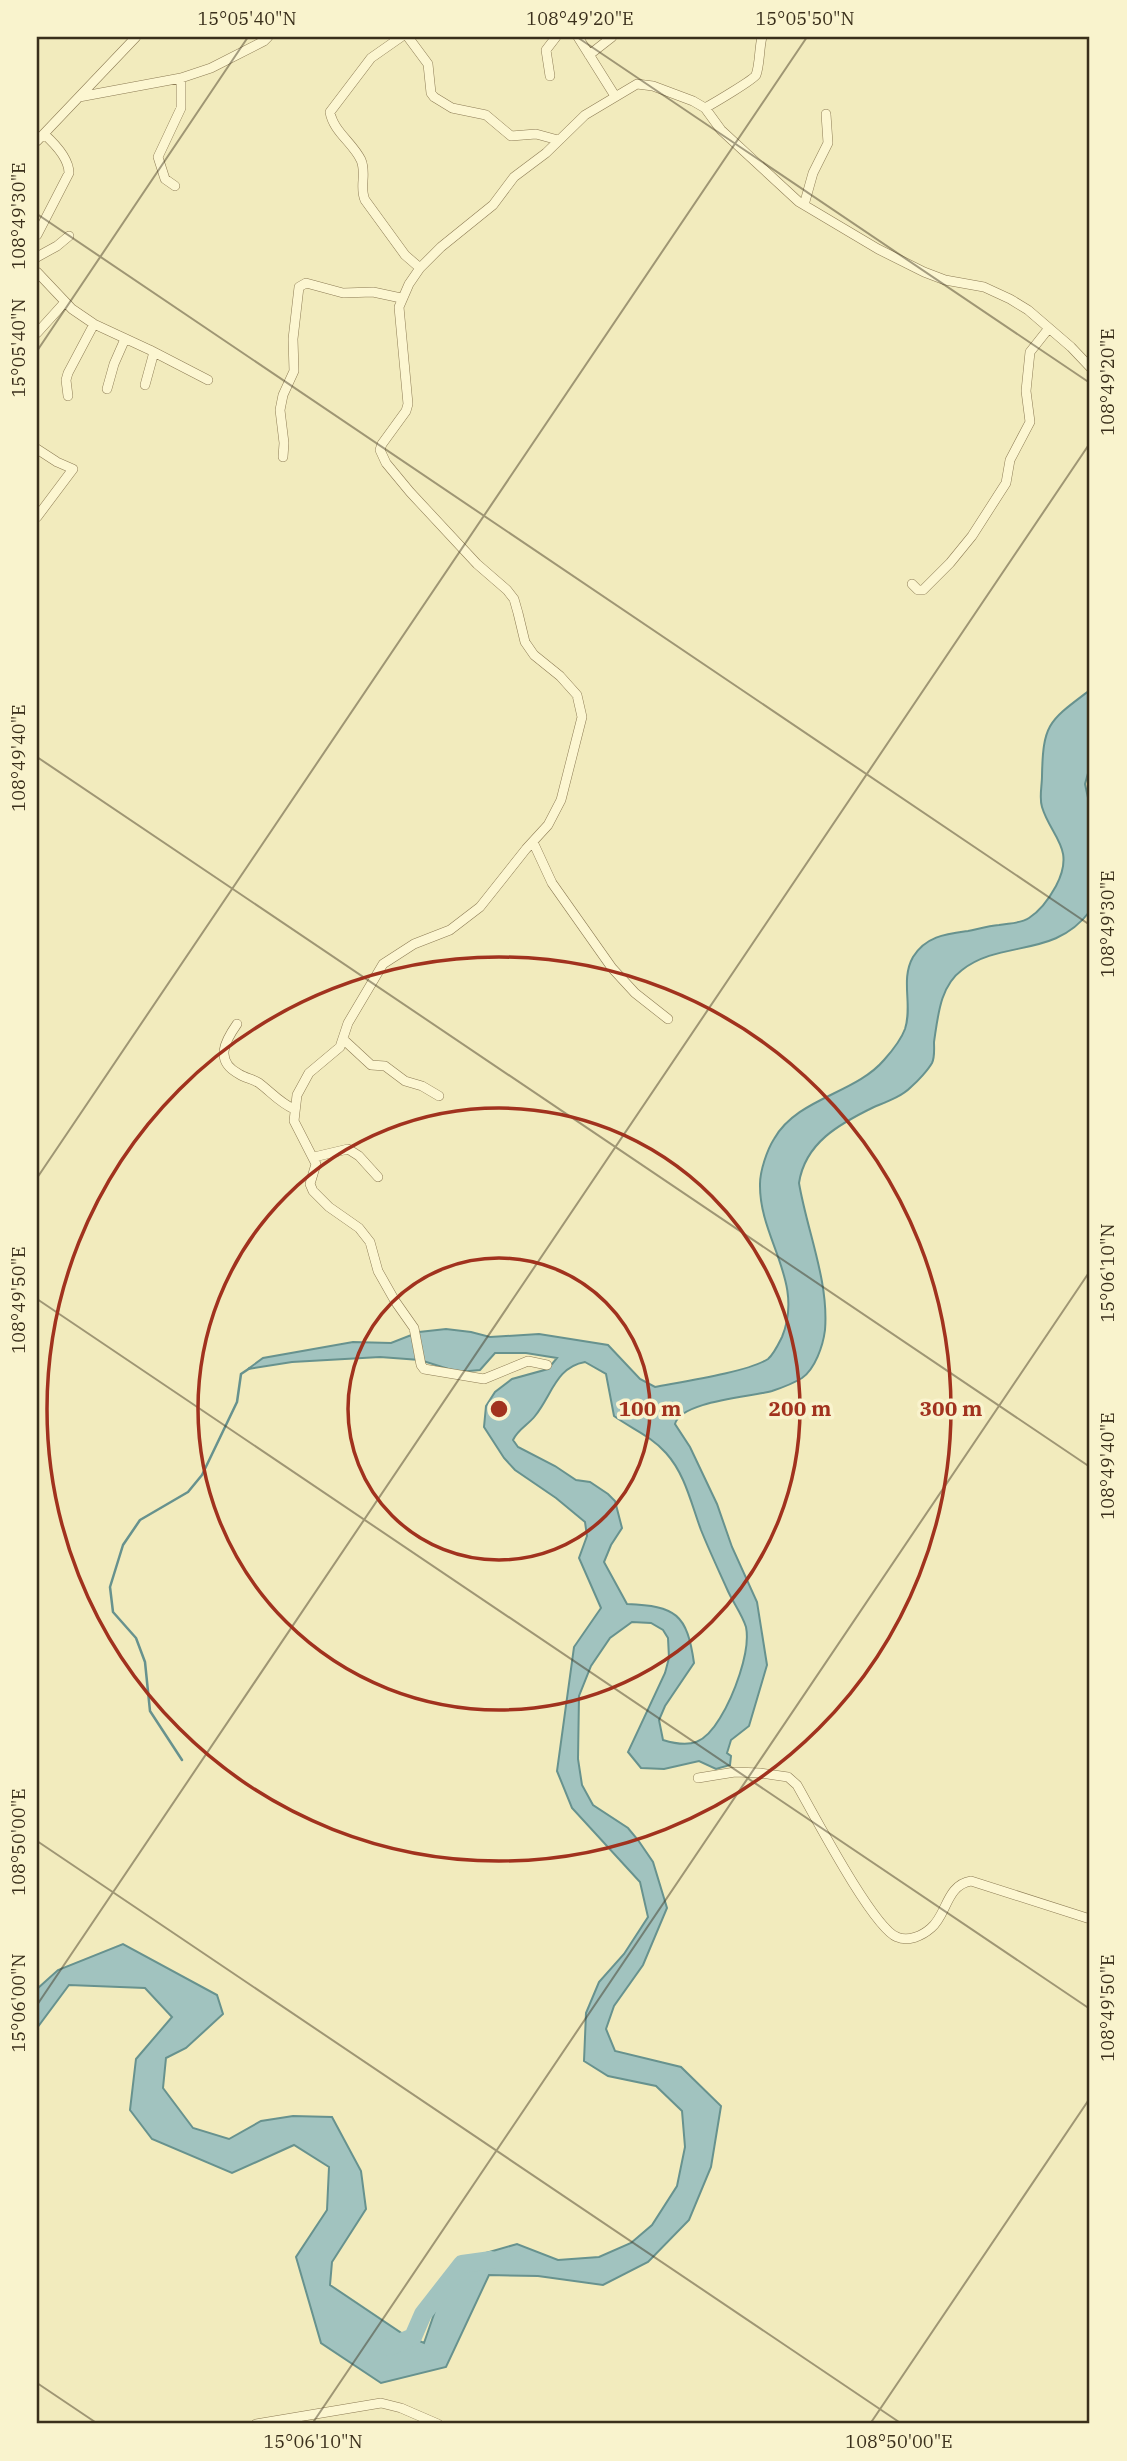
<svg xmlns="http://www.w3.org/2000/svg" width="1127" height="2461" viewBox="0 0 1127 2461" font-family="'IBM Plex Serif',serif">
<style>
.water{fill:#a1c3bf;stroke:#67928e;stroke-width:2;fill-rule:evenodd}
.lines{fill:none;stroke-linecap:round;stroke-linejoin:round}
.stream{stroke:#67928e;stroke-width:2.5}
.river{stroke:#a1c3bf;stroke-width:18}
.minor-casing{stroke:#8c7b54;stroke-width:10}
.minor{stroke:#fcf6d1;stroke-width:9}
.ticks{fill:none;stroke:#3a2f1b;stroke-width:2;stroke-opacity:0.45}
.ring{fill:none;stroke:#a1321e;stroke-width:3.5}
.centre{fill:#a1321e;stroke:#f9f3cd;stroke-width:3.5}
.ring-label{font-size:21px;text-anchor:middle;font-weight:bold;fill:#a1321e;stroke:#f9f3cd;stroke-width:7;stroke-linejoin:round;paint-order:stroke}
.neatline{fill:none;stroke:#3a2f1b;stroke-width:2.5}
.ticks-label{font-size:18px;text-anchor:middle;fill:#3a2f1b}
</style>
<rect width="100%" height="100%" fill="#f2ebbd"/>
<!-- water -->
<path class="water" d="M1090,690V766L1085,784L1090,807V911C1054,959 1002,939 962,970C940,986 938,1016 934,1042C934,1048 935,1057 932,1063C928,1070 918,1081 911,1087C901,1097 886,1102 874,1107C839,1124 805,1143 799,1183C807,1231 829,1281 825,1330C823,1346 815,1369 802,1378C794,1383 781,1388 772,1391C751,1397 681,1401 675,1424L690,1447L717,1504L732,1547L757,1602L767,1665L749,1726L731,1740L727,1753L731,1756L730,1765L716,1769L699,1761L664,1769L641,1768L628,1752L665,1673L669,1658L668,1638L663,1630L651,1623L632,1622L610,1638L591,1666L579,1696L578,1759L582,1785L593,1805L628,1828L638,1840L653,1862L667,1908L643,1965L614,2006L606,2029L615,2051L681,2067L721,2106L711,2167L689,2220L648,2262L603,2285L538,2276L489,2275L446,2367L381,2383L321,2343L296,2257L327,2210L329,2167L294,2145L232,2173L152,2139L130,2110L136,2059L172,2017L145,1988L69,1985L37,2028V1989L58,1970L123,1944L217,1995L223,2014L186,2048L166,2058L163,2088L193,2128L229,2139L261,2121L293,2116L332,2117L361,2171L366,2209L332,2262L330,2285L403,2334L424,2343L442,2291L472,2257L517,2244L558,2260L599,2257L631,2243L652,2225L677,2186L685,2147L682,2111L656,2086L608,2076L584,2061L586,2013L599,1982L624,1954L648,1917L640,1882L572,1808L557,1771L574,1647L601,1608L579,1558L587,1536L585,1522L556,1498L515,1470L504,1458L484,1427L486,1406L495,1392L512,1379L548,1369L557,1358L526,1353H495L480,1370L458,1372L420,1360L380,1357L292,1362L248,1369L263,1358L353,1342L391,1343L419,1332L446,1329L471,1332L490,1337L539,1334L608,1345L640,1379L655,1387C681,1382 748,1372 768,1359C774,1354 779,1343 782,1337C805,1281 759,1239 760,1184C760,1171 767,1150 774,1139C797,1098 855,1094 884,1060C892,1051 901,1040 905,1029C913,1005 900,980 913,957C926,936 946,934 968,931C978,929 988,926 999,925C1009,923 1020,924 1029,918C1040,911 1050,897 1056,886C1076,848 1051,837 1042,807C1039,798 1042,786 1042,776C1043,723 1049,721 1090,690ZM585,1362L606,1374L614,1416C632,1429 651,1436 666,1453C685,1474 691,1503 701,1530C709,1550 718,1569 727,1589C732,1601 742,1614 746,1627C751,1652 733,1697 720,1718C705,1743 692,1749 663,1740L659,1720L665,1706L694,1663C687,1614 676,1606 627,1604L604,1562L611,1545L622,1528L615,1501L608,1494L590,1482L576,1480L555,1466L518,1447L513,1440C518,1429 528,1425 535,1416C552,1395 556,1367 585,1362Z"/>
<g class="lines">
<!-- stream -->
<path class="stream" d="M182,1760L150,1711L145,1662L136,1638L113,1612L110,1587L123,1545L140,1520L188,1492L202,1475L237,1402L241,1374L250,1368"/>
<!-- river -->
<path class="river" d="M389,2347L413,2337L423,2314L462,2264L491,2260"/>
<defs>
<path id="minor" d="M401,37L371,58L330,112C333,131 353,143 361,160C367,174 359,187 365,200L405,255L420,268
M408,37L428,64L431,93L434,97L452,108L486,115L511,136L536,134L558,140
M578,37L615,96
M589,55L612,37
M550,76L546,50L556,37
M79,97L181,78L211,68L264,41L268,37
M705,108C714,103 753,80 756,75C760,64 759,49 762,37
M37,141L136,37
M175,186L165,179L158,157L181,108V78
M804,205L813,173L828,143L826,114
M37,235L69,173C69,158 54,143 44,134
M37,257L57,246L69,236
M37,272L72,309L94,324L150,350L208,380
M37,333L65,302
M145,385L154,352
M107,389L114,364L125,339
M68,396L66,380L68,373L94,324
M37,449L57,462L73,469L37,517
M283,457L284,443L280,410L283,395L294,371L293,339L299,287L306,283L343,293L373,292L401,298
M912,584L918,590H923L950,563L972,536L1006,483L1010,460L1030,422L1026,391L1030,352L1049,328
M533,842L552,883L612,968L635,993L668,1019
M237,1024C225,1041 214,1061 239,1074C245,1078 253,1079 259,1083C271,1092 280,1103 294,1109
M344,1040L371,1065L385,1066L405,1081L422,1086L439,1096
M314,1157L348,1149L359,1156L378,1177
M547,1365L528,1361L484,1379L424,1369L421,1365L414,1328L395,1301L378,1271L370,1242L359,1228L329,1207L313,1191L310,1184L316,1164L294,1121L297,1095L309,1073L340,1047L348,1023L383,964L414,944L450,930L480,907L526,849L548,825L561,800L582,717L577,695L560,676L534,655L525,642L518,613L514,599L507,590L477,564L410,492L386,463L380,450L382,444L406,411L408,404L399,307L409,284L420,268L441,247L493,205L514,177L546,153L585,115L637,84L653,86L693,101L705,108L721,130L799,202L878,249L924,272L945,280L984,287L1010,299L1028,310L1071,347L1090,367
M698,1778L735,1772L760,1773L788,1777L797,1785C813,1813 873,1928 897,1937C908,1942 922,1936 931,1928C947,1915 946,1885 971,1881L1090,1919
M256,2424L381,2403L401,2408L438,2424"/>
</defs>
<!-- minor casing -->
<use href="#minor" class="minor-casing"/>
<!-- minor -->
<use href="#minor" class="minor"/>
</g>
<!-- ticks -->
<path class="ticks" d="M577,37L1090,383M37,214L1090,925M37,351L248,37M37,757L1090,1467M37,1178L807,37M37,1299L1090,2009M37,1841L902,2424M37,2005L1090,443M37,2383L98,2424M312,2424L1090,1271M870,2424L1090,2098"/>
<!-- distance rings -->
<g class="ring">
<circle cx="499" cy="1409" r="151"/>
<circle cx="499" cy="1409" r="301"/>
<circle cx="499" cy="1409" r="452"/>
</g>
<circle cx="499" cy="1409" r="10" class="centre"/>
<g class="ring-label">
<text x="650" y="1416">100 m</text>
<text x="800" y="1416">200 m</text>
<text x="951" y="1416">300 m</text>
</g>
<!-- border -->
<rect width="1127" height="2461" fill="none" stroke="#f9f3cd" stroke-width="77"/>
<rect x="38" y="38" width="1050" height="2384" class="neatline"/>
<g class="ticks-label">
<text x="247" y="25">15°05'40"N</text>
<text x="580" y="25">108°49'20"E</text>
<text x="805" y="25">15°05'50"N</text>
<text transform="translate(19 216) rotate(-90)" y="6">108°49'30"E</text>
<text transform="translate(19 348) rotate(-90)" y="6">15°05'40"N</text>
<text transform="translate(1108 382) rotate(-90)" y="6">108°49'20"E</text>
<text transform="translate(19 758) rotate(-90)" y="6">108°49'40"E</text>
<text transform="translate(1108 924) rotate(-90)" y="6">108°49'30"E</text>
<text transform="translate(1108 1273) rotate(-90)" y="6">15°06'10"N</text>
<text transform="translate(19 1300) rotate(-90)" y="6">108°49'50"E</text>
<text transform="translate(1108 1466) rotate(-90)" y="6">108°49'40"E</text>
<text transform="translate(19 1842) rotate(-90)" y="6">108°50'00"E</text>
<text transform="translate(19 2003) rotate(-90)" y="6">15°06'00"N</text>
<text transform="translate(1108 2008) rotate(-90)" y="6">108°49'50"E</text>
<text x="313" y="2448">15°06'10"N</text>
<text x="899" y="2448">108°50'00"E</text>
</g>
</svg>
